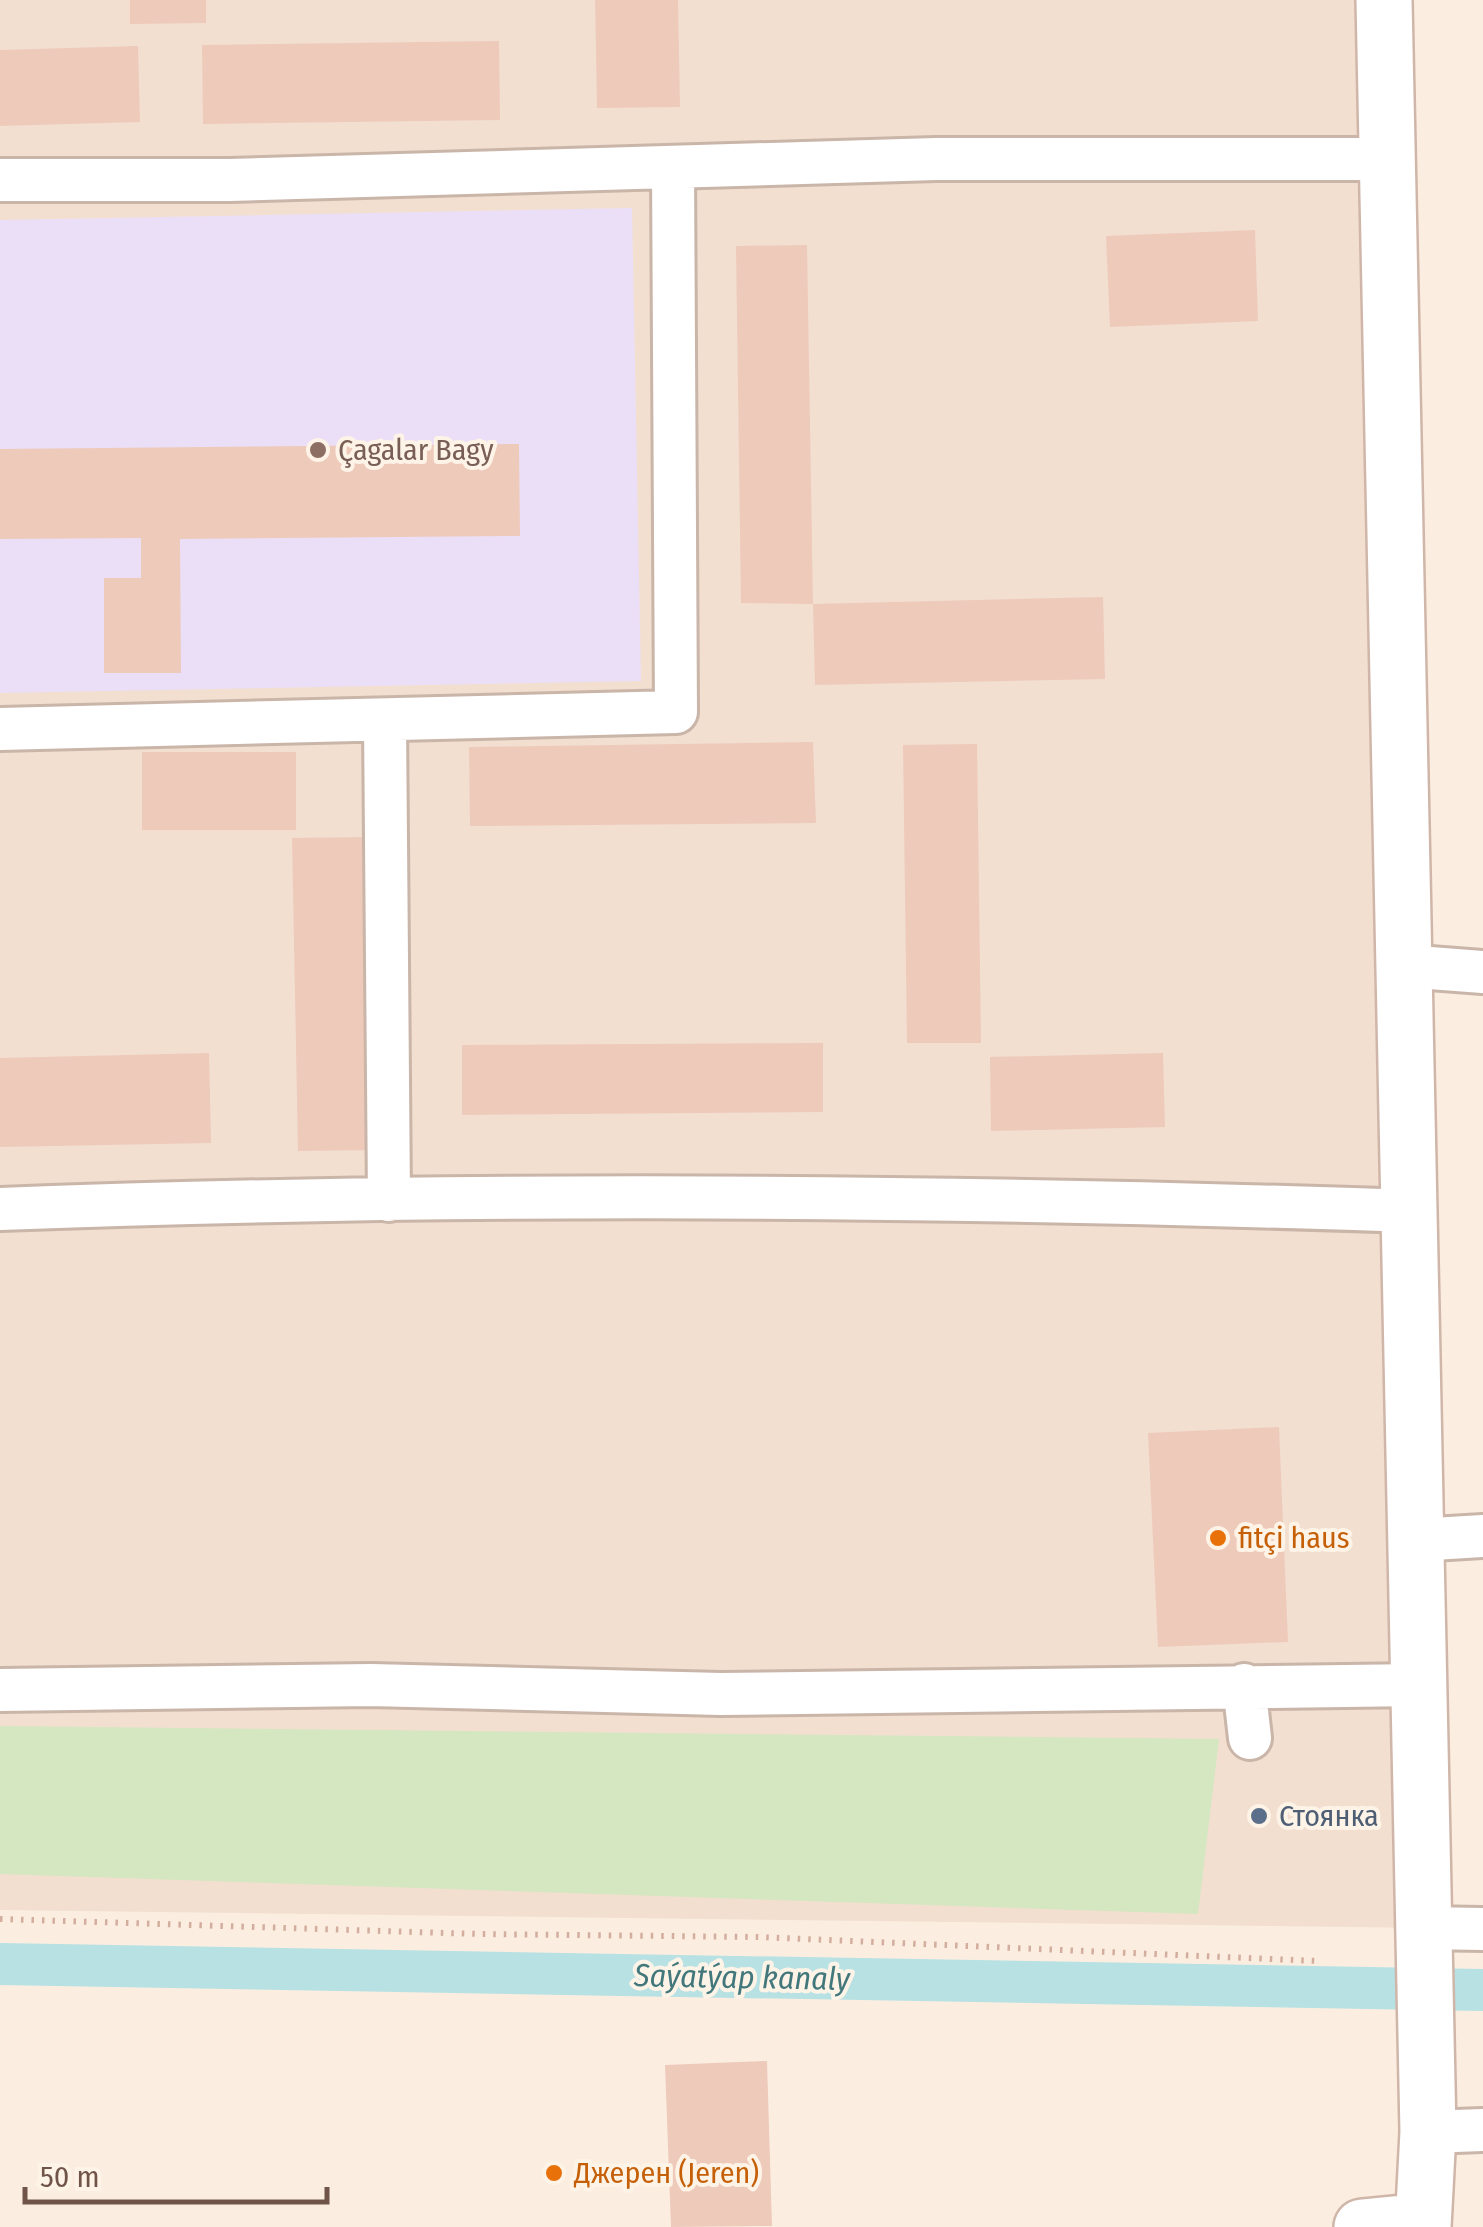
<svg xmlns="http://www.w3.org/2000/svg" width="1483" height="2227" viewBox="0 0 1483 2227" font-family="'Fira Sans Condensed',sans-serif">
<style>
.residential{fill:#f2dfd0}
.education{fill:#ebdff7}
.green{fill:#d4e7c1}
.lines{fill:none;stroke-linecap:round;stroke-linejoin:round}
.canal{stroke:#b7e1e3;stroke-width:42}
.building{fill:#eecabb}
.street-casing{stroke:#cab5a9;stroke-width:48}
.secondary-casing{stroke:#d0b6a9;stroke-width:60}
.path{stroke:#d3ad9e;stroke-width:6;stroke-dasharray:2.5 8;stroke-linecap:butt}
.street{stroke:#fff;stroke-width:42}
.secondary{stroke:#fff;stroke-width:55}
.education-dot{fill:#8d6e63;stroke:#fef3e7;stroke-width:4}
.food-dot{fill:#e8710a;stroke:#fef3e7;stroke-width:4}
.service-dot{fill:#5c6f8a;stroke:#fef3e7;stroke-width:4}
.labels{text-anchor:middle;stroke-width:8;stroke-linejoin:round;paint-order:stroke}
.education-label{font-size:30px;fill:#785e54;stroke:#fef3e7;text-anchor:start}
.food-label{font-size:30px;fill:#c56008;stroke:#fef3e7;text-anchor:start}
.service-label{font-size:30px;fill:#4e5e75;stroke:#fef3e7;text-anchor:start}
.water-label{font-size:32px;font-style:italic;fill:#42787c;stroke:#fef3e7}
</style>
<rect width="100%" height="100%" fill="#fbeee1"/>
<!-- residential -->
<path class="residential" d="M0,0H1384L1424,1928L0,1910Z"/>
<!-- education -->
<path class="education" d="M632,208L641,681L0,693V220Z"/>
<!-- green -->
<path class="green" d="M0,1726L1219,1739L1198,1914L0,1874Z"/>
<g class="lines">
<!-- canal -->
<path class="canal" d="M0,1964L1483,1990"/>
</g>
<!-- building -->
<path class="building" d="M130,0H206V23L130,24Z
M595,0H678L680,107L597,108Z
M499,41L500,120L203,124L202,45Z
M138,46L140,122L0,126V50Z
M1255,230L1258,321L1110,327L1106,236Z
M807,245L813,604L1103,597L1105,679L815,685L813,604L741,603L736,246Z
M519,444L520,536L180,539L181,673H104V578H141V538L0,539V449Z
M813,742L816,823L470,826L469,747Z
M977,744L981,1043H907L903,745Z
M142,752H296V830H142Z
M370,837L377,1150L298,1151L292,838Z
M823,1043V1112L462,1115V1045Z
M209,1053L211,1143L0,1147V1058Z
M1163,1053L1165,1127L991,1131L990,1057Z
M1279,1427L1288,1642L1158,1647L1148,1433Z
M767,2061L772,2226L671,2227L665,2065Z"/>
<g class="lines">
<defs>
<path id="street" d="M0,180H230L936,159H1388
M385,720L389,1200
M0,729L676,712L673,167
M1404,966L1483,972
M0,1209C470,1191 940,1195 1410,1211
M1416,1540L1483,1536
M1244,1685L1250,1738
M0,1690L371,1685L721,1694L1420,1685
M1424,1928L1483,1929
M1428,2132L1483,2130"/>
<path id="secondary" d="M1384,0L1428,2132L1423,2227
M1362,2227L1423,2221"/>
</defs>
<!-- street casing -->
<use href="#street" class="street-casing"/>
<!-- secondary casing -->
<use href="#secondary" class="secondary-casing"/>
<!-- path -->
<path class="path" d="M0,1919L479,1934L758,1937L1318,1961"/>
<!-- street -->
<use href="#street" class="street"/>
<!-- secondary -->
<use href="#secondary" class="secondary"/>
</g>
<!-- markers -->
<circle class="education-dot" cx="318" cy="450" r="10"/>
<g class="food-dot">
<circle cx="1218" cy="1538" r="10"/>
<circle cx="554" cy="2173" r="10"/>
</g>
<circle class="service-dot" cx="1259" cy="1816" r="10"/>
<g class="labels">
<!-- education labels -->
<g class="education-label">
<text x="338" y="460">Çagalar Bagy</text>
</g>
<!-- food labels -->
<g class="food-label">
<text x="1238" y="1548">fitçi haus</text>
<text x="574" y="2183">Джерен (Jeren)</text>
</g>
<!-- service labels -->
<g class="service-label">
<text x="1279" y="1826">Стоянка</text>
</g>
<!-- water labels -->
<g class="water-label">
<text transform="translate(742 1977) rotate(1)" y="11">Saýatýap kanaly</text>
</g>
</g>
<!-- scale -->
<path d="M25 2187v15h302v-15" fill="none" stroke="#70544a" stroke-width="5"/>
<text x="40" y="2187" font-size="30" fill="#70544a" stroke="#fef3e7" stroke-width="8" paint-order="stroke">50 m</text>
</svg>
